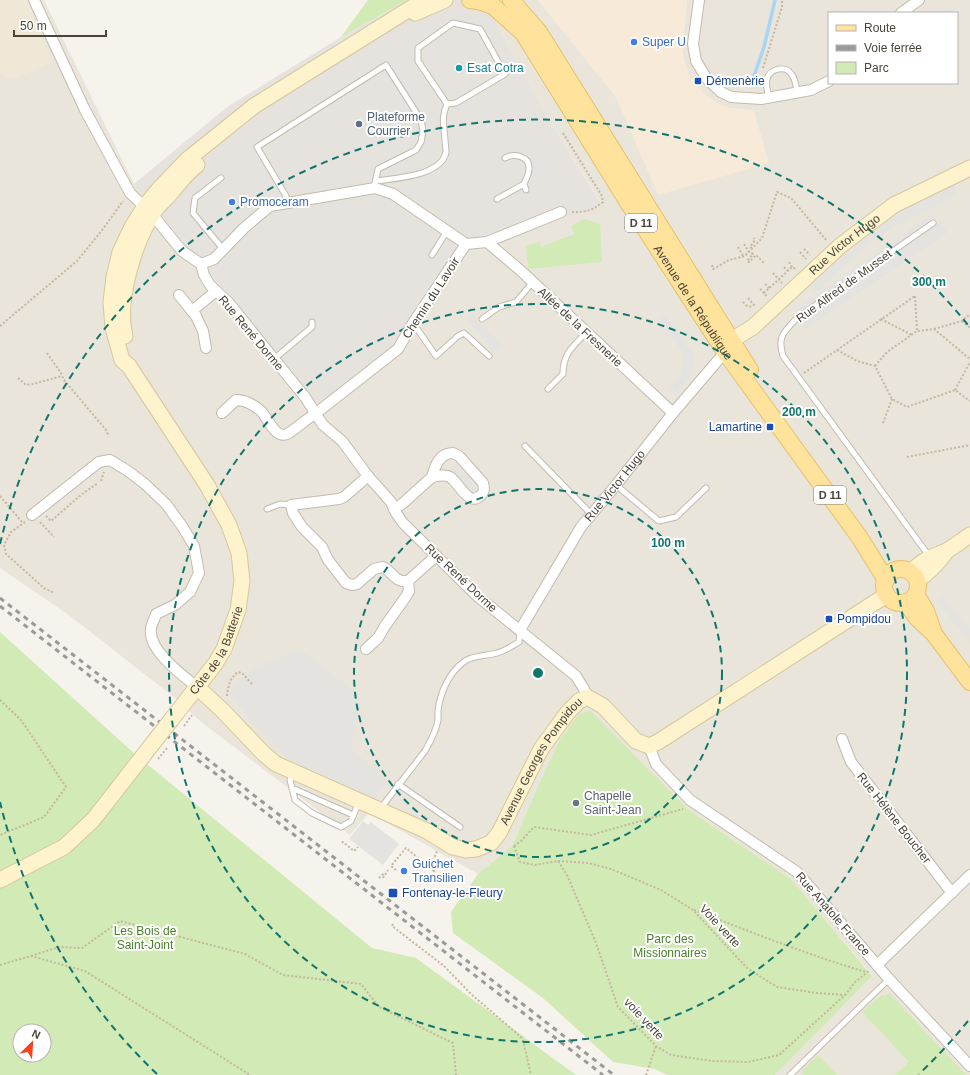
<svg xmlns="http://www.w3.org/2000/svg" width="970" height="1075" viewBox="0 0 970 1075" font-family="Arial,sans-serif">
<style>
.residential{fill:#eae5da;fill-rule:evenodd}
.commercial{fill:#f7ead8}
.industrial{fill:#e6e2dd}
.education{fill:#efe8d6}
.green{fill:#d2eab5;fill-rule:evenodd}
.parking{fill:#e5e3e0}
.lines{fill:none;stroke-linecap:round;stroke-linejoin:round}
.stream{stroke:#a9d4f2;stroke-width:3.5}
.lane-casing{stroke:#c2bbae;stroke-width:7}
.street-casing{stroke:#c2bbae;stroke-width:12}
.secondary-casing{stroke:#d6c79b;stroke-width:17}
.primary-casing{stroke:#e6c16a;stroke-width:18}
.path{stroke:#c4b79f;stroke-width:2;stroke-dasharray:2 2;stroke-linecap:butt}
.lane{stroke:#fff;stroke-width:5}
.street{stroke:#fff;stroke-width:10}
.secondary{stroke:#fff3cd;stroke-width:15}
.primary{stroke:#ffe39c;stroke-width:16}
.rail{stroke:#9a9a9a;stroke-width:3;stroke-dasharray:5 5;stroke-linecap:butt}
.secondary-bridge-casing{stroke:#d6c79b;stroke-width:17;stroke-linecap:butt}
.path-bridge{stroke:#c4b79f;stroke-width:2;stroke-dasharray:2 2;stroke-linecap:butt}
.secondary-bridge{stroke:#fff3cd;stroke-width:15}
.ring{fill:none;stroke:#0f766e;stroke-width:2;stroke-dasharray:7 5}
.shop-dot{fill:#3f7fe0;stroke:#fff;stroke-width:1.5}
.culture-dot{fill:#0f9aa8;stroke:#fff;stroke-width:1.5}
.transit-dot{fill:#1a4fb4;stroke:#fff;stroke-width:1.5}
.service-dot{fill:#5c6f8a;stroke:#fff;stroke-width:1.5}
.worship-dot{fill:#6b7280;stroke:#fff;stroke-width:1.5}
.labels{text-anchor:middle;stroke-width:4;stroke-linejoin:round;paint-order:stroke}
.shield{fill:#fff;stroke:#817c74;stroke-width:1}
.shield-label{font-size:11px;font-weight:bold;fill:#4b4439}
.shop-label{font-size:12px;fill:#366cbe;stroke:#fff;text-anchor:start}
.culture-label{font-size:12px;fill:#0d838f;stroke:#fff;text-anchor:start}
.transit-label{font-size:12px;fill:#164399;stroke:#fff;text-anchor:start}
.service-label{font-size:12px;fill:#4e5e75;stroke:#fff;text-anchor:start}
.street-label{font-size:12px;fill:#4b4439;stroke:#fff}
.worship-label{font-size:12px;fill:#5b616d;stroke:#fff;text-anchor:start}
.park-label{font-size:12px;fill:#4a7f2a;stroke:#fff}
.centre{fill:#0f766e;stroke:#fff;stroke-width:2}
.ring-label{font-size:12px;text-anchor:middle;font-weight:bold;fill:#0f766e;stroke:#fff;stroke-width:4;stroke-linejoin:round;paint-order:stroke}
</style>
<rect width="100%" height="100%" fill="#f6f3ec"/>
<!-- residential -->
<path class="residential" d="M0,0H44L134,184L214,278L314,400L450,259L497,241L602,204L548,118L484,0H538L616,97L659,194L754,111L729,108L719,104L704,94L689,76L682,53L687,0H970V1075H775L872,975L791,879L689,810L591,711L559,741L538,786L512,846L478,874L369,813L350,835L200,721L175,698L70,616L0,568ZM829,13H957V83H829Z"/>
<!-- commercial -->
<path class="commercial" d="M538,0H687L682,53L689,76L704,94L719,104L729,108L754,111L769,163L658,195L616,97Z"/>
<!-- industrial -->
<path class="industrial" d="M407,0H484L548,118L602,205L497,241L450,259L394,347L324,401L314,400L214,278L134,184L227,107L341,37Z"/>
<!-- education -->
<path class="education" d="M0,0H27L53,62L10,80L0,75Z"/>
<!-- green -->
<path class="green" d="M368,0H407L341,37Z
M584,219L600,224L602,262L528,269L526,246L540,242L541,247L574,234L571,226Z
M0,632L136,755L372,948L416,958L576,1075H0ZM20,1031H44V1055H20Z
M591,711L689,810L791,879L872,976L775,1075H667L655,1069L613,1062L543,998L453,933L451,912L478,874L512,846L538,786L559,741L580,713Z
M889,993L966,1075H895L909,1062L862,1012L882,995L885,996Z
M818,1055L837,1075H804L801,1072Z"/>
<!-- parking -->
<path class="parking" d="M460,12L493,20L490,28L456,20Z
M448,15L449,20L410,48L406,41Z
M402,51H411L433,87L423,86Z
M399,55L432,110L407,125L374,70Z
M486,91L491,99L460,117L455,109Z
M535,151L538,154L542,163L543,176L541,181L537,185H532L535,169L532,161L529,157Z
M952,184L958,194L894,227L875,239L815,293L807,285L867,231L893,213Z
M319,206L361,258L355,263L312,212Z
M931,215L941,221L948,233L806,329L794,310Z
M471,313L504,347L497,353L466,320Z
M665,314L694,355L692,375L676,393L669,387L682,371L683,353L657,319Z
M455,464L476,487L471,492L449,469Z
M943,595L970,629V644L936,600Z
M296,651L306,653L350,688L358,696L360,705L350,747L388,782L374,798L291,761L252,723L231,695L233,687L251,669Z
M363,821L368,825L371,822L399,844L383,865L349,839Z"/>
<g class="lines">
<!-- stream -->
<path class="stream" d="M752,82L764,47L775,0"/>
<defs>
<path id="lane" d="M769,98C768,92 765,85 767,79C770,68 786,65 792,75C796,80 796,87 797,93
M505,158C514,153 530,156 529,169C529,174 526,179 524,184L526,190
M221,178L195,198L193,213L223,249
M376,181C395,178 442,176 446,152C446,148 445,144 445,140C444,126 441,117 447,104L456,103L505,74L480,29L453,23L418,48V61L447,104
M497,199L524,184
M287,203L286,196L257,147L386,65L421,120L423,131L421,142L416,150L378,169L375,183
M432,255L447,231
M482,319L499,307L516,302L532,283
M413,323L436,356L458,336L464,333L489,356
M274,359L312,327V322
M548,389L563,374C563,354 572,347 586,333
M525,446L591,514
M616,485L659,521L676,517L706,488
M267,509L280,504L291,505
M929,556L783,356C777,336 784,332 797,318L933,223
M293,773L290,780L295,800L312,813L341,827L351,821L359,802
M398,784L460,827
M292,788L353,815
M380,809L425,751C430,742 436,732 438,720C438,717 438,714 438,711C440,693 449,672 465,661C474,655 487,656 497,653C505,651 512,646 519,642L520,631
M790,1075L889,979"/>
<g id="street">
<path d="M34,0L85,110L130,193L152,214L182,251L201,264L204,275L210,285L229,303L274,359L305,397L323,425L342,441L368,476L391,502L396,513L403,523L476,595L576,676L584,689L587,697"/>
<path d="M699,0L693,44L696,61L707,79L721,92L731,97L761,99L811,90L829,81"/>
<path d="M901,13L919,0"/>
<path d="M487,242L520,270L673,413"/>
<path d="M201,264L214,259L244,228L270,206L375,188L393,194L466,244"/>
<path d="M179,295L196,316L203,331L206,348"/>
<path d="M192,311L216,291"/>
<path d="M222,413L236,400C245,400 254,405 261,411C268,418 275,439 287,434C295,430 306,419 315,414L398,349L413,323L466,244L487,242L561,212"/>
<path d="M453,453L459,456L483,483C484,487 485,491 481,495C469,508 459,483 450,477C445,474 437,476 432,477C435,466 439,453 453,453Z"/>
<path d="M368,476L344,497L339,499L291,505L293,513L302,527L322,547L328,560L346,583L352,585L357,584L374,569L383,567C393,572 395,583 408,581L436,556"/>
<path d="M394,509L402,504L432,477"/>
<path d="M32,515L99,462L110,460L128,471L145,484L166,504L182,526L194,546L199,573L190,592L175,605L156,614C155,619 151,624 151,629C148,650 182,675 197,687"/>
<path id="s1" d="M520,630L581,527L616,485L673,413L725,352"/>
<path d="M366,649L378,638L385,626L405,598L409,591L408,581"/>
<path d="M842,739L851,762L952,893"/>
<path d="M649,746L656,764L690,800L797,872L889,979L970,1066"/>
<path d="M877,965L970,875"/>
</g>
<g id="secondary">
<path d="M415,13L445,0"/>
<path d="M125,336C116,301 134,245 152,215C156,207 164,201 170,194C178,184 187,173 197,165"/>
<path id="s2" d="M732,340L753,327L840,246L894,205L970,168"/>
<path d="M911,573C922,559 931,558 946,551C954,547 962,540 970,535"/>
<path d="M917,580C929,573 938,563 946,552"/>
<path id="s3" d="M197,687L222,710L264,754L276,764L427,831L453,847L466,850L476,849L491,843L499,833L541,749L568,712L579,701L587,697L603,706L636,741L649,746L658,742L874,603L887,595"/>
<path id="s4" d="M171,720L215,664L224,649L238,610L242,581L239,553L229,525L207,485L129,366L122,360L113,328L111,302L114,277L120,252L132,227L145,206L159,189L188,159L254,106L424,0"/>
<path d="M0,880L64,847L93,820L157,738"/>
</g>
<g id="primary">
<path id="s5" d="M470,0L478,1L493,6L523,33L629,204L725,352L860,538L886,580"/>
<path d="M511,0L539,32L750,370"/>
<circle cx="901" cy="586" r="17"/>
<path d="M916,594L926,611L933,631"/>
<path d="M906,602L916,617L934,634L970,682"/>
</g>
</defs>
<!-- lane casing -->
<use href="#lane" class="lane-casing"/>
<!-- street casing -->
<use href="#street" class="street-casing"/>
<!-- secondary casing -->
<use href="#secondary" class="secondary-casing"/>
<!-- primary casing -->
<use href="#primary" class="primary-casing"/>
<!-- path -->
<path class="path" d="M763,68L782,7V0
M563,133L602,196L603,202C592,211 586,212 572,212
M744,244L749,252L753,254L747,261L749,262L756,255L765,264
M738,247L743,256
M752,248L750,247L755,240L754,238
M804,249L810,255
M800,252L806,259
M789,262L792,267
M712,265L713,269L729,260L745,256L762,238L777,192L791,198L827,241
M784,267L788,271
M773,273L782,283
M765,284L769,288
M760,289L764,293
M765,296L766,295L764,293L792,267L796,269
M915,296L917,331
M748,298L755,306
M743,302L747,306L753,307
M881,319L912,335
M962,321L970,328
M0,326L77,261L103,229L123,201
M934,329L962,321L970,314
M837,350L857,361L875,366L892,399L907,407L955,390L970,401
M47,353L61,373L64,380L106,430L109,436
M875,366L887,352L917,331L934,329L970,359
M804,373L915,296
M18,378L26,385L33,384L62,376
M955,390L970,362
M883,423L892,399
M907,457L970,445
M101,481L104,472
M0,496L23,523
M46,516L51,521L82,494L98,483
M25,522L11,532L4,545L6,554L44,588L54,593
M40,522L54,537
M227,696C228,686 230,678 238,672L242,673L252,684
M0,700L21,720L66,787L44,817L0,835
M342,843L343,842L354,851L358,847
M514,846L520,862L535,865L558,861L567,875L596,943L618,1007L656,1046L671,1055L713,1061L748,1062L779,1055L845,995L855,982L869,971
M514,846L521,841L534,827L591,835L683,809
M558,861L588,863L611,869L661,890L693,910L747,968L777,987L817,993L845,995
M430,868L437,851
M396,870L391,866L406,848L434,871
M379,878L382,875L384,874
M383,878L388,870
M428,878L434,871L448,859
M694,910C751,932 808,955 866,972
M393,924L392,926L444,966L472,995L521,1037L524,1044L531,1075
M31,956L59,947L82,948L120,921L245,954L283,975L361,984L379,1007L453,1043L456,1075
M0,965L31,956L85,971L250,1075
M646,1075L656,1046"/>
<!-- lane -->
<use href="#lane" class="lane"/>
<!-- street -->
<use href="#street" class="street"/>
<!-- secondary -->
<use href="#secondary" class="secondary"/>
<!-- primary -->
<use href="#primary" class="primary"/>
<!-- rail -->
<path class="rail" d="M0,598L614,1075
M0,606L603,1075"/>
<defs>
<path id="secondary-bridge" d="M157,738L171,720"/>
</defs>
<!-- secondary-bridge casing -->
<use href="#secondary-bridge" class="secondary-bridge-casing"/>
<!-- path-bridge -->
<path class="path-bridge" d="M184,726L192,715
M158,759L167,748"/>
<!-- secondary-bridge -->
<use href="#secondary-bridge" class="secondary-bridge"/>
</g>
<!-- distance rings -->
<g class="ring">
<circle cx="538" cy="673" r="184"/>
<circle cx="538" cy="673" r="369"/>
<path d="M968 1021A553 553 0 0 1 919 1074M157 1074A553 553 0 0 1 0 802M0 544A553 553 0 0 1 968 325"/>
</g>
<!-- markers -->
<g class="shop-dot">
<circle cx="634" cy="42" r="4"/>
<circle cx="232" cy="202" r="4"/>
<circle cx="404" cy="871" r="4"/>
</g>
<circle class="culture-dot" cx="459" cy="68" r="4"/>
<g class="transit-dot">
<rect x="694" y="77" width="8" height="8" rx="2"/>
<rect x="766" y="423" width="8" height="8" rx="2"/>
<rect x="825" y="615" width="8" height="8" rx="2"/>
<rect x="388" y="888" width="10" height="10" rx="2"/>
</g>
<circle class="service-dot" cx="359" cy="124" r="4"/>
<circle class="worship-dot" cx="576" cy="803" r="4"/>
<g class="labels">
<!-- shield labels -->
<g class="shield">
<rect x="625" y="214" width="32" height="18" rx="3"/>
<rect x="814" y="486" width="32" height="18" rx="3"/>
</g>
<g class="shield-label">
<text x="641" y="227">D 11</text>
<text x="830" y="499">D 11</text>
</g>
<!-- shop labels -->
<g class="shop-label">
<text x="642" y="46">Super U</text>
<text x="240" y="206">Promoceram</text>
<text x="412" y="868">Guichet<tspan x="412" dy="14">Transilien</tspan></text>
</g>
<!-- culture labels -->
<g class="culture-label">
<text x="467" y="72">Esat Cotra</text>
</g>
<!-- transit labels -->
<g class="transit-label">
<text x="706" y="85">Démenèrie</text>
<text x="762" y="431" text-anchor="end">Lamartine</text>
<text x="837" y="623">Pompidou</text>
<text x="402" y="897">Fontenay-le-Fleury</text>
</g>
<!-- service labels -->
<g class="service-label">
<text x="367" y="121">Plateforme<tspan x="367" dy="14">Courrier</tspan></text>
</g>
<!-- street labels -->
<g class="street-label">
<text dy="4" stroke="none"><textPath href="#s2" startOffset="148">Rue Victor Hugo</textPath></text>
<text transform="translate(844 286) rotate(-36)" y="4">Rue Alfred de Musset</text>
<text transform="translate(431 298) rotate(-57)" y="4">Chemin du Lavoir</text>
<text dy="4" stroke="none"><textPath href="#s5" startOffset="383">Avenue de la République</textPath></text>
<text transform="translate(580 327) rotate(43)" y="4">Allée de la Fresnerie</text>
<text transform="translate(251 333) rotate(50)" y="4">Rue René Dorme</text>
<text dy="4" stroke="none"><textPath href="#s1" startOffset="173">Rue Victor Hugo</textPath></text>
<text transform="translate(461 578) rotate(43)" y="4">Rue René Dorme</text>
<text dy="4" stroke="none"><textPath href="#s4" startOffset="84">Côte de la Batterie</textPath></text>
<text dy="4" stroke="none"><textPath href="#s3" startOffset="442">Avenue Georges Pompidou</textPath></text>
<text transform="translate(894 818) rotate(52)" y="4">Rue Hélène Boucher</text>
<text transform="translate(833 914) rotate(49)" y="4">Rue Anatole France</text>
<text transform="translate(720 926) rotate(47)" y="4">Voie verte</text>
<text transform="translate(644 1019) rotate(47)" y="4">voie verte</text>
</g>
<!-- worship labels -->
<g class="worship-label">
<text x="584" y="800">Chapelle<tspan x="584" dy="14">Saint-Jean</tspan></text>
</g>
<!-- park labels -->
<g class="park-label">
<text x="145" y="935">Les Bois de<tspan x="145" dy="14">Saint-Joint</tspan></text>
<text x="670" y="943">Parc des<tspan x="670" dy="14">Missionnaires</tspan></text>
</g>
</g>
<circle cx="538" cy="673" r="6" class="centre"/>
<g class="ring-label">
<text x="929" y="286">300 m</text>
<text x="799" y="416">200 m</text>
<text x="668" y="547">100 m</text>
</g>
<!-- legend -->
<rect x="828" y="12" width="130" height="72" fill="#ffffff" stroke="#b7b4b0"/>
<rect x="836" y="25" width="20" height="6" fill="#ffe39c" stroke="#b7b4b0"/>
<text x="864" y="32" font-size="12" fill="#4b4439">Route</text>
<rect x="836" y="45" width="20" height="6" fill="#9a9a9a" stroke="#b7b4b0"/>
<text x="864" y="52" font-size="12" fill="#4b4439">Voie ferrée</text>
<rect x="836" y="62" width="20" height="12" fill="#d2eab5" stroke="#b7b4b0"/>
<text x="864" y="72" font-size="12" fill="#4b4439">Parc</text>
<!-- north arrow -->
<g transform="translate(32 1043) rotate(25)"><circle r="19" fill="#ffffff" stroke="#b7b4b0"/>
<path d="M0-3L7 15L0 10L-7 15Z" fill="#fc3f1d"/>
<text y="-6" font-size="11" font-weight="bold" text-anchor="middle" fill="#4b4439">N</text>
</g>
<!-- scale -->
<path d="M14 30v6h92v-6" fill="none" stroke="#4b4439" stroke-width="2"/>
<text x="20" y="30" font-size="12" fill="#4b4439" stroke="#ffffff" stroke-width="3" paint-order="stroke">50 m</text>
</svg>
